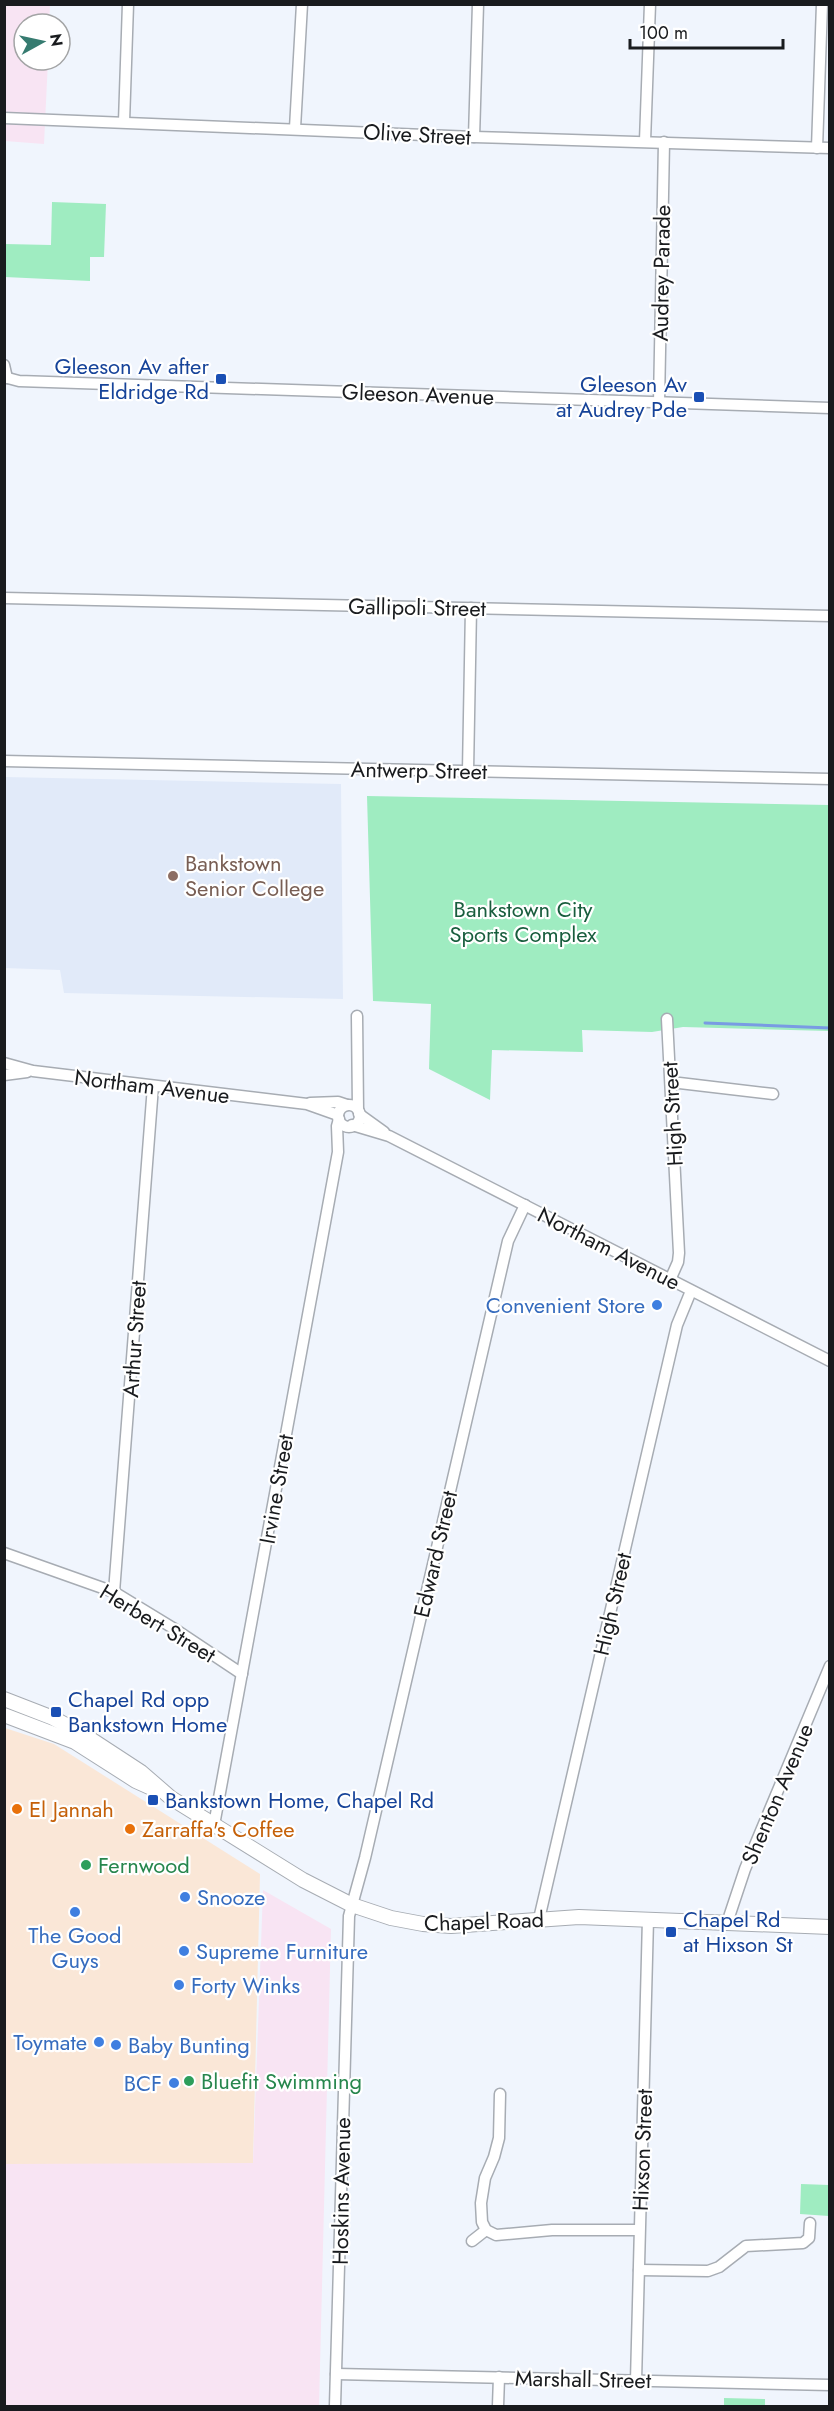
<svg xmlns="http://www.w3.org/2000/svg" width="834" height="2411" viewBox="0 0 834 2411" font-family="Jost,sans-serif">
<rect width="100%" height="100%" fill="#f0f5fd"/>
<!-- commercial -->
<path fill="#fae7d7" d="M5 1728 54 1744 260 1874 253 2164H5Z"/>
<!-- industrial -->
<g fill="#f8e4f3">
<path d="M4 5H50L49 24H24V60H48L44 144 5 141Z"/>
<path d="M263 1890 331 1929 319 2406H5V2164L253 2163Z"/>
</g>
<!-- built -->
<path fill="#e1eaf9" d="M5 777 341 784 343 999 64 993 60 970 5 968Z"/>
<!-- green -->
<g fill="#9fecc1">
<path d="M52 202 106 204 104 257H90V281L5 277V244L51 245Z"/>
<path d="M367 796 829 805V1031L683 1027 652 1032 582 1030 583 1052 492 1050 490 1100 429 1069 431 1004 373 1001Z"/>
<path d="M801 2184 829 2185V2216L800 2214Z"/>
<path d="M724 2398 765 2399V2406H724Z"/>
</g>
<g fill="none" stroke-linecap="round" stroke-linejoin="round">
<!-- stream -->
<path stroke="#799be3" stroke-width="3" d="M705 1023 830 1028"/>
<defs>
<g id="street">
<path d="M4 118 474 137 830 148"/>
<path d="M124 122 128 4"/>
<path d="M295 128 302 4"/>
<path d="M474 137 478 4"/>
<path d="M645 141 650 4"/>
<path d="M817 148 822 4"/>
<path d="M4 365 7 378"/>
<path d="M4 377 19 381 830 408"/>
<path d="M659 403 664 142"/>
<path d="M4 598 830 616"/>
<path d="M4 761 830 779"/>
<path d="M468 771 471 608"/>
<path d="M357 1016 358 1110"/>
<path d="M667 1019 679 1253 678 1262 670 1280"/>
<path d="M4 1063 33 1071 307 1104 338 1115"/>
<path d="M4 1075 27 1072"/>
<path d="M671 1082 773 1094"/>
<path d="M310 1103 338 1102 347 1105"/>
<circle cx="349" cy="1116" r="11"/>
<path d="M359 1114 384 1132"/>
<path d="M352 1125 389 1136 830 1361"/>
<path d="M4 1553 114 1592 173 1628 242 1674"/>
<path d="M114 1592 153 1086"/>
<path d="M214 1825 338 1152 337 1126 339 1119"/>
<path d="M539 1919 677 1325 691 1291"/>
<path d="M727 1923 745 1869 830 1666"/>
<path d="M500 2094 499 2138 494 2157 485 2178 481 2203 482 2222 486 2230 496 2235 552 2230H639"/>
<path d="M472 2241 486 2230"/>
<path d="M639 2270 708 2271 719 2267 746 2246 803 2243 809 2238 810 2223"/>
<path d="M336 2374 830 2385"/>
<path d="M636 2381 648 1919"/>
<path d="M335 2406 349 1916 365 1858 508 1241 525 1205"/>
<path d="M498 2406 499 2377"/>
</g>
<g id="secondary">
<path d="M4 1699 53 1718 86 1736 141 1772 171 1798 303 1880 352 1905 391 1918 423 1924 451 1926 579 1917 830 1927"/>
<path d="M4 1715 75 1742 136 1781 156 1790"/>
</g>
</defs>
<!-- street casing -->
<use href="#street" stroke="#a7acb3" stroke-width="13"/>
<!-- secondary casing -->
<use href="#secondary" stroke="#a7acb3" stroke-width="16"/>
<!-- street -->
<use href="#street" stroke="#fff" stroke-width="10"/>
<!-- secondary -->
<use href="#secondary" stroke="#fff" stroke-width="14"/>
</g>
<!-- markers -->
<g fill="#1a4fb4" stroke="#fff" stroke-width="2">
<rect x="215" y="373" width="12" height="12" rx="3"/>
<rect x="693" y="391" width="12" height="12" rx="3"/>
<rect x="50" y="1706" width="12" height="12" rx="3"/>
<rect x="147" y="1794" width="12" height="12" rx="3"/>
<rect x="665" y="1926" width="12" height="12" rx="3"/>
</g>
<circle fill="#8d6e63" stroke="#fff" stroke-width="2" cx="173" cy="876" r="6"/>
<g fill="#3f7fe0" stroke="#fff" stroke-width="2">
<circle cx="657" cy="1305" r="6"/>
<circle cx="185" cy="1897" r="6"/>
<circle cx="75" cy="1912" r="6"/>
<circle cx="184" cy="1951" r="6"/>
<circle cx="179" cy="1985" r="6"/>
<circle cx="99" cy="2042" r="6"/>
<circle cx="116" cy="2045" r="6"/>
<circle cx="174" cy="2083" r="6"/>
</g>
<g fill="#e8710a" stroke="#fff" stroke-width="2">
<circle cx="17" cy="1809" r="6"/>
<circle cx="130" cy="1829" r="6"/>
</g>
<g fill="#2e9e5b" stroke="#fff" stroke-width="2">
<circle cx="86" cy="1865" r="6"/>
<circle cx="189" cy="2081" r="6"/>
</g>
<g text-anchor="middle" stroke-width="4.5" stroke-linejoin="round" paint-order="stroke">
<!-- street labels -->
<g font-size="22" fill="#191b1e" stroke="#fff">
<text transform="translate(417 134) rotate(3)" y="8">Olive Street</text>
<text transform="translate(661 273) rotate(-89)" y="8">Audrey Parade</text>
<text transform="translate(418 394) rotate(2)" y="8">Gleeson Avenue</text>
<text transform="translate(417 607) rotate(1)" y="8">Gallipoli Street</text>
<text transform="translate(419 770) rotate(1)" y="8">Antwerp Street</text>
<text transform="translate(152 1086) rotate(7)" y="8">Northam Avenue</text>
<text transform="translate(672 1114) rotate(-93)" y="8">High Street</text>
<text transform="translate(609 1248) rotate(27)" y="8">Northam Avenue</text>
<text transform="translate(134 1339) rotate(-86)" y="8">Arthur Street</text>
<text transform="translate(276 1489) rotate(-80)" y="8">Irvine Street</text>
<text transform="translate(435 1554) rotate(-77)" y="8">Edward Street</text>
<text transform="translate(612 1604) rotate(-77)" y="8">High Street</text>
<text transform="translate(158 1623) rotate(31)" y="8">Herbert Street</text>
<text transform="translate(777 1794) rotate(-67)" y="8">Shenton Avenue</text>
<text transform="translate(484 1921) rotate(-2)" y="8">Chapel Road</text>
<text transform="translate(642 2150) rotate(-88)" y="8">Hixson Street</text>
<text transform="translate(341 2191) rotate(-89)" y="8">Hoskins Avenue</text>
<text transform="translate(583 2379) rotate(1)" y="8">Marshall Street</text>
</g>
<!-- transit labels -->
<g font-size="22" fill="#164399" stroke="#fff" text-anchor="start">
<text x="209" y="374" text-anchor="end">Gleeson Av after<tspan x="209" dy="25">Eldridge Rd</tspan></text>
<text x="687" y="392" text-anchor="end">Gleeson Av<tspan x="687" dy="25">at Audrey Pde</tspan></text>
<text x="68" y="1707">Chapel Rd opp<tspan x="68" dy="25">Bankstown Home</tspan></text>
<text x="165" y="1808">Bankstown Home, Chapel Rd</text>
<text x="683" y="1927">Chapel Rd<tspan x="683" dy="25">at Hixson St</tspan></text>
</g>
<!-- education labels -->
<g font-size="22" fill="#785e54" stroke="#fff" text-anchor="start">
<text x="185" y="871">Bankstown<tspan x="185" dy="25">Senior College</tspan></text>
</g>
<!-- park labels -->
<g font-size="22" fill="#185d3d" stroke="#fff">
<text x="523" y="917">Bankstown City<tspan x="523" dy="25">Sports Complex</tspan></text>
</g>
<!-- shop labels -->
<g font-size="22" fill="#366cbe" stroke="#fff" text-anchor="start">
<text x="645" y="1313" text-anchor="end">Convenient Store</text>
<text x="197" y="1905">Snooze</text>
<text x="75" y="1943" text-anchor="middle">The Good<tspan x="75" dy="25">Guys</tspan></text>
<text x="196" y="1959">Supreme Furniture</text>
<text x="191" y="1993">Forty Winks</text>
<text x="87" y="2050" text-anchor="end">Toymate</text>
<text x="128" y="2053">Baby Bunting</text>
<text x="162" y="2091" text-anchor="end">BCF</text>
</g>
<!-- food labels -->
<g font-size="22" fill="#c56008" stroke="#fff" text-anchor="start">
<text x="29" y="1817">El Jannah</text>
<text x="142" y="1837">Zarraffa's Coffee</text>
</g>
<!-- leisure labels -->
<g font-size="22" fill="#27864d" stroke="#fff" text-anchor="start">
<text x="98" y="1873">Fernwood</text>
<text x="201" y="2089">Bluefit Swimming</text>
</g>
</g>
<!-- border -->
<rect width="834" height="2411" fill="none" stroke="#191b1e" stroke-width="12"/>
<!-- north arrow -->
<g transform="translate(42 42) rotate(82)"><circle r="28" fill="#ffffff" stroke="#a3a4a5" stroke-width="1.5"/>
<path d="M0-4.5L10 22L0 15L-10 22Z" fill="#367b70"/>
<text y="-9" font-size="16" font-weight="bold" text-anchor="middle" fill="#191b1e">N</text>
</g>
<!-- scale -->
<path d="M630 39v9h153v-9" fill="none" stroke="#191b1e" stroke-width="3"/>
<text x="639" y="39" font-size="18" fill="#191b1e" stroke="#ffffff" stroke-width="4.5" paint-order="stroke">100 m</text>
</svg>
